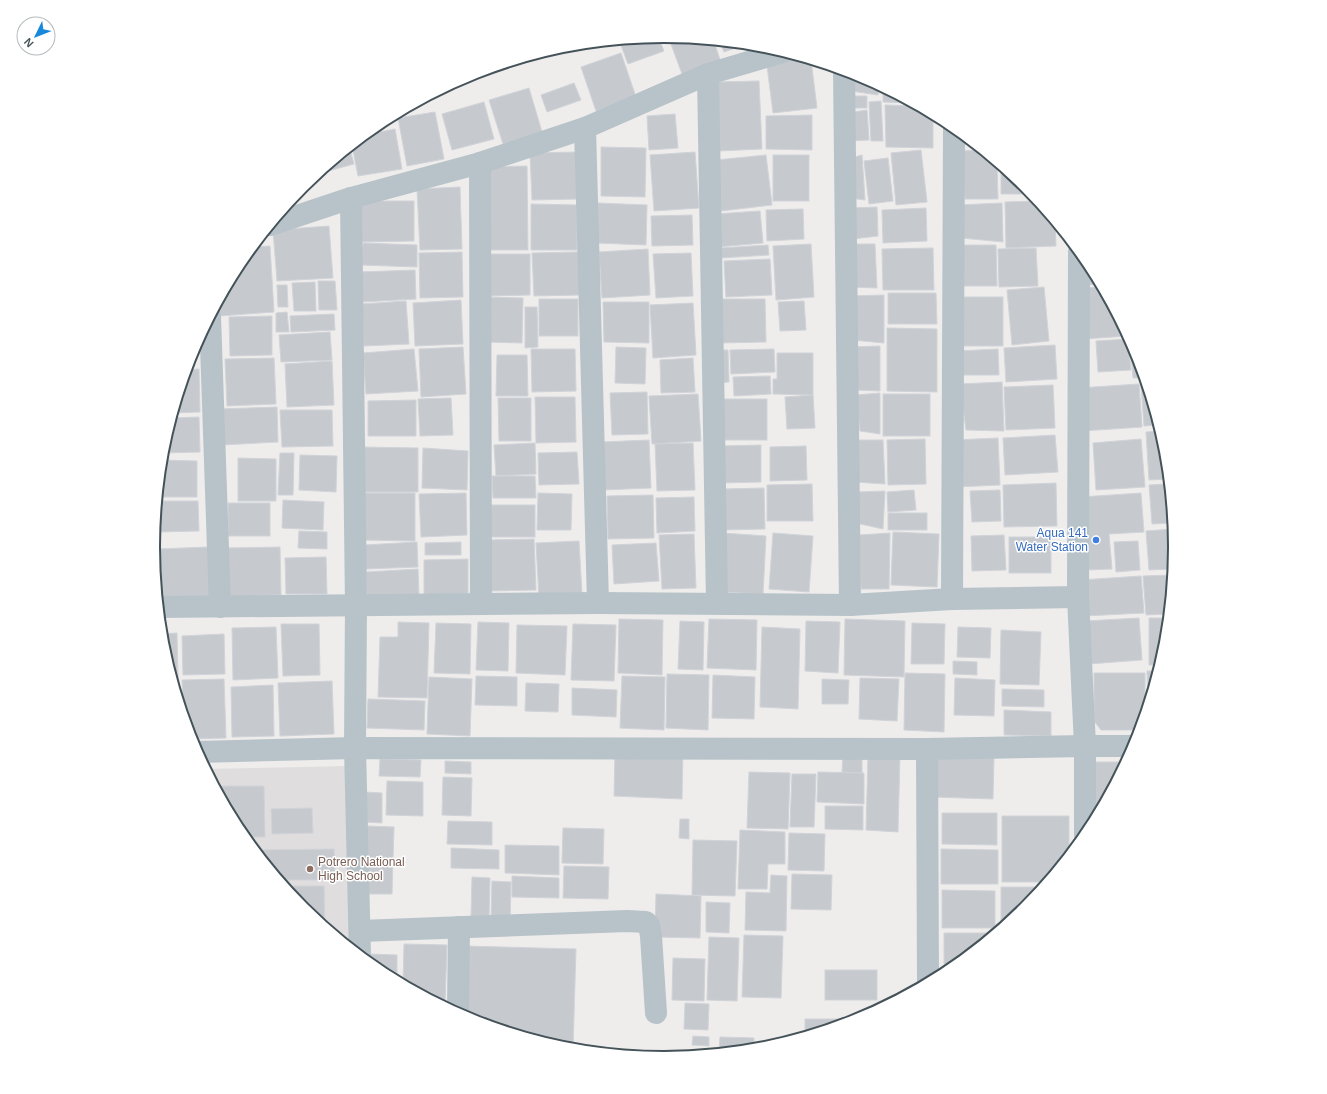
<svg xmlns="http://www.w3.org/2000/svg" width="1327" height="1094" viewBox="0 0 1327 1094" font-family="Helvetica,sans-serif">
<rect width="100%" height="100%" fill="#efecec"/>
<!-- education -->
<path fill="#e0ddde" d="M347 766 350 947 302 908 238 831 206 769Z"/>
<!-- building -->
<g fill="#c6cacf" stroke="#d0d3d8">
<path d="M668 36 714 41 720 60 682 74Z"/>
<path d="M658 37 664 51 628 64 619 40Z"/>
<path d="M720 42 746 44 724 52Z"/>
<path d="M621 53 636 97 596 111 581 67Z"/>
<path d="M793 55 811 60 817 108 773 113 766 58Z"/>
<path d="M850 72 859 75 879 85 878 95 851 91Z"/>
<path d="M759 81 762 149 719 151 715 82Z"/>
<path d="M574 83 581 100 547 112 541 95Z"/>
<path d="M529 88 542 132 503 144 489 100Z"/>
<path d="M883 88 912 103 883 102Z"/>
<path d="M847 96H867V108H848Z"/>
<path d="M881 101 883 141H871L869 102Z"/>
<path d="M484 102 494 139 452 150 442 114Z"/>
<path d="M885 105 916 106 933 114V148L886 147Z"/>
<path d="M867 110 869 140 850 141 847 113Z"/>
<path d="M435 112 444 159 407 166 398 118Z"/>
<path d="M675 114 678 148 649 150 647 116Z"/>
<path d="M812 115V150L766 149V116Z"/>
<path d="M395 129 402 169 358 176 352 145 364 135Z"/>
<path d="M961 134 975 145 961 144Z"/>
<path d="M349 147 354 164 321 173 320 171Z"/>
<path d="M601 147 646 148 645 197 601 196Z"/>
<path d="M921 150 927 202 896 205 891 153Z"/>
<path d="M981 150 997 163 998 199H965L961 151Z"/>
<path d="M577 152 578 199 532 200 530 153Z"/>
<path d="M695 152 699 208 654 211 650 155Z"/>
<path d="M766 155 772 205 721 211 716 160Z"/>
<rect x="773" y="155" width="36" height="46"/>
<path d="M862 155 865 200 850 198 847 159Z"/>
<path d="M888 158 893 201 869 204 864 161Z"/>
<path d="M527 166 528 250H484L483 167Z"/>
<path d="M1001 166 1025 186 1032 194H1001Z"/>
<path d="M460 187 462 249 420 250 417 189Z"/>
<path d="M359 201H414V241L358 242Z"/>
<path d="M1037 201 1055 222 1056 246 1006 248 1005 202Z"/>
<path d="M598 203 647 205 646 245 597 243Z"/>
<path d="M1002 203 1003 242 962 238 958 205Z"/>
<path d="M531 204 577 205V250H531Z"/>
<path d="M877 207 878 236 853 239 850 208Z"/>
<path d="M926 208 927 241 883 243 882 210Z"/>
<path d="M803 209 804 239 767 241 766 210Z"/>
<path d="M760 211 763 243 717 247 715 214Z"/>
<path d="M692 215 693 245 652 246 651 216Z"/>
<path d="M329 226 333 278 277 281 273 230Z"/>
<path d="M363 243 417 245V267L361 265Z"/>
<path d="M811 244 814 297 776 300 773 246Z"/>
<path d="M850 244H875L877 288 851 287Z"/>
<path d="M768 245 769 255 721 258 720 248Z"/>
<path d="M954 245H996L997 286H955Z"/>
<path d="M270 246 274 312 220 316 219 300 239 263 251 247Z"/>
<path d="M933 248 934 290H883L882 249Z"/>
<path d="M1036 248 1038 286 999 287 998 249Z"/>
<path d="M648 249 650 295 602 298 599 252Z"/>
<path d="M462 252 463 297 420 298 419 253Z"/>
<path d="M578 252 580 295 534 296 532 253Z"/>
<path d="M691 253 693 296 656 298 653 254Z"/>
<path d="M487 254H530V295L488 296Z"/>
<path d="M770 259 772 295 726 297 724 261Z"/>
<path d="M1089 263 1099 284 1085 285Z"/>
<path d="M415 270 416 299 361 302 359 272Z"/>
<path d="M318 281H335L337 310H319Z"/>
<path d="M315 282 316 311H294L292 283Z"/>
<path d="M277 285H287L288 307H278Z"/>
<path d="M1044 287 1049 341 1012 345 1007 290Z"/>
<path d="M1101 287 1128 336 1083 339 1080 288Z"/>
<path d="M888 293H936L937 324H888Z"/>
<path d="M884 295V343L852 340 851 296Z"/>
<path d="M485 297 523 298 522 343 485 342Z"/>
<rect x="961" y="297" width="42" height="49"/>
<rect x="539" y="299" width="39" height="37"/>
<path d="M719 299H765L766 342 719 343Z"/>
<path d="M461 300 463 344 415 346 413 303Z"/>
<path d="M406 301 409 344 364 346 362 304Z"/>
<path d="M804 301 806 330 780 331 778 302Z"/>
<path d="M603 302H649V343L604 342Z"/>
<path d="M693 303 696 355 653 358 650 305Z"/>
<path d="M525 307H537L538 347 525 348Z"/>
<path d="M287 312 289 332H276V313Z"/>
<path d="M334 314 335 330 291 332 290 316Z"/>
<path d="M272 316V355L230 356 229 317Z"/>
<path d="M887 328 937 329V392L887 391Z"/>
<path d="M330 332 332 360 281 362 279 335Z"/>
<path d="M1128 339 1131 370 1098 372 1096 341Z"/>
<path d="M1130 342 1136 352 1144 378H1133Z"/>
<path d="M1055 345 1057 379 1006 382 1004 348Z"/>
<path d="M880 346V391L856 390 851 347Z"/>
<path d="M463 347 466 394 421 397 419 349Z"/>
<path d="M616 347 646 348 645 384 615 383Z"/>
<path d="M414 349 418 391 366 394 363 353Z"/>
<path d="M531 349H575L576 391 532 392Z"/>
<path d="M774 349 775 372 731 374 730 350Z"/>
<path d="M998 349 999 375H957L958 351Z"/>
<path d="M716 350H728L729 382 717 383Z"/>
<path d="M191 353V366H187Z"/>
<path d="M777 353H813V395L773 394V379H777Z"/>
<path d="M497 355H527L528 396H496Z"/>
<path d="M274 358 276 404 227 406 225 359Z"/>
<path d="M693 358 695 392 661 393 660 360Z"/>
<path d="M332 361 334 405 287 407 285 364Z"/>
<path d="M199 369 200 412 173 413 186 370Z"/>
<path d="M770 376 771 394 734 396 733 377Z"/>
<path d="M1002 382 1004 431 966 430 960 384Z"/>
<path d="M1139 384 1142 427 1082 431 1079 388Z"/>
<path d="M1053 385 1055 428 1006 430 1004 387Z"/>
<path d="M1141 385H1146L1158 425 1144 426Z"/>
<path d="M647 392 648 434 612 435 610 393Z"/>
<path d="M880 393V434L860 431 856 395Z"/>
<path d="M698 394 701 441 652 444 649 396Z"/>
<rect x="883" y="394" width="47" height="42"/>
<path d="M813 395 815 428 787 429 785 397Z"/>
<path d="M535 397H575L576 442 536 443Z"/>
<path d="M451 398 453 435 420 436 418 399Z"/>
<path d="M498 398H531V441H499Z"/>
<rect x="719" y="399" width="48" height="41"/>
<path d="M416 400V436H368V401Z"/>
<path d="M277 407 278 442 222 445 220 409Z"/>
<path d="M280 410H332L333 446 282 447Z"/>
<path d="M199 417 200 452 162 453V447L171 418Z"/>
<path d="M1160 431 1165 448 1168 479 1149 480 1146 432Z"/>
<path d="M1055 435 1058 472 1005 475 1003 438Z"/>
<path d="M998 438 1000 485 955 487 954 440Z"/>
<path d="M925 439 926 484 888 485 887 440Z"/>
<path d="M1141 439 1145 487 1096 490 1093 443Z"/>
<path d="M649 440 651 488 603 490 602 442Z"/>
<path d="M855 440H883L885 484 855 482Z"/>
<path d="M535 443 536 474 496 476 494 445Z"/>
<path d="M693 443 695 490 657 491 655 444Z"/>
<path d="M761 445V482L721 483 720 446Z"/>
<path d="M806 446 807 480 770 481V447Z"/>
<path d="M361 447 418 448V492H361Z"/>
<path d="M423 448 468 451 467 490 422 488Z"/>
<path d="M577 452 579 484 539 485 538 453Z"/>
<path d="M280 453H294L293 495H278Z"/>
<path d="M300 455 337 456 336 492 299 490Z"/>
<path d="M238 458 276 459V501H238Z"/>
<path d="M161 460 197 461V497H158Z"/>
<path d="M492 476H535L536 498H493Z"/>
<path d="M1056 483 1057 526 1004 527 1003 485Z"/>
<path d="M812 484 813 521H767V485Z"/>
<path d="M1168 484 1172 523 1152 524 1149 485Z"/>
<path d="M764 488 765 529 723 530 722 489Z"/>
<path d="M914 490 916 510 888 512 887 492Z"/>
<path d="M1000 490 1001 521 972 522 970 491Z"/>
<path d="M885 491 883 529 856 523 857 492Z"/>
<path d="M362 493H415V541L362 540Z"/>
<path d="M466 493 467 535 421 537 419 494Z"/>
<path d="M538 493 572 494 571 530H537Z"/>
<path d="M1141 493 1144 532 1109 534 1112 569 1086 570 1081 497Z"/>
<path d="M653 495 654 538 608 539 607 496Z"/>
<path d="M694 497 695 531 657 533 656 498Z"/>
<path d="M283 500 324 502 323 530 282 528Z"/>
<path d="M158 501H198L199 531 159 532Z"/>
<rect x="228" y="503" width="42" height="33"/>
<rect x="491" y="505" width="44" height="32"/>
<rect x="888" y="513" width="39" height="17"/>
<path d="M1173 529 1174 547 1172 569 1149 570 1146 531Z"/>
<path d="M299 531 327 532V549L298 548Z"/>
<path d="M893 532 939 534 937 587 891 585Z"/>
<path d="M723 533 766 536 763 594 720 592Z"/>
<path d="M773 533 813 536 809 592 769 589Z"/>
<path d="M890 533 889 589H861L859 535Z"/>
<path d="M694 534 696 588 662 589 659 535Z"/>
<path d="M1004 535 1006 570 972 571 971 536Z"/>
<rect x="1009" y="537" width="42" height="36"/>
<path d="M534 539 536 590 489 591 487 540Z"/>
<path d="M579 541 582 594 539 597 536 543Z"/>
<path d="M1138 541 1140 570 1116 572 1114 542Z"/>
<path d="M417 542 418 567 366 569 365 545Z"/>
<path d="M461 542V555H425V543Z"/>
<path d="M656 543 659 581 614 584 612 545Z"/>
<path d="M208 547 210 601 160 602 158 549Z"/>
<path d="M280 547 281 595 227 596 226 548Z"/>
<path d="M326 557 327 594H286L285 558Z"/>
<path d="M468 559V594L424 595V560Z"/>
<path d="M418 569 419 595 367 597 366 572Z"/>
<path d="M1172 575 1168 614 1146 615 1143 576Z"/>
<path d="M1141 576 1144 613 1084 616 1081 580Z"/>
<path d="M1139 618 1142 660 1088 664 1085 621Z"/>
<path d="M1149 618H1168L1165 647 1159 665H1149Z"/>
<path d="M619 619 663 620 662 675 618 673Z"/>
<path d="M709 619 757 620 756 670 707 668Z"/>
<path d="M845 619 905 621 904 677 844 675Z"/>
<path d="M680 621 704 622 703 670 678 669Z"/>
<path d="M806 621 840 622 838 673 805 671Z"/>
<path d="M398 622 429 623 427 698 378 697 380 637H398Z"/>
<path d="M478 622 509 623 508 671 476 670Z"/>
<path d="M436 623 471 624 470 674 434 673Z"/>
<path d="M912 623 945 624 944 664H911Z"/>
<path d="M281 624H319L320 675 283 676Z"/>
<path d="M573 624 616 625 614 681 571 680Z"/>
<path d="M517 625 567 626 565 675 516 673Z"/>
<path d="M276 627 278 678 233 680 232 628Z"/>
<path d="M762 627 800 629 798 709 760 707Z"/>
<path d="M958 627 991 628 990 658 957 657Z"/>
<path d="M1001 630 1041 632 1039 685 1000 684Z"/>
<path d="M177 633 178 678H172L162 646 161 634Z"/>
<path d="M224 634 225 674 183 675 182 636Z"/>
<path d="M953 661 977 662V675L953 674Z"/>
<path d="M1147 671H1157L1149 697H1148Z"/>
<path d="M905 673 945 674 944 732 904 730Z"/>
<path d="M1094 673H1145V700H1147V704L1139 730H1101L1094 721Z"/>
<path d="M667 674 709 675 708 730 666 728Z"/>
<path d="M713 675 755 677 754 719 712 718Z"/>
<path d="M476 676 517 677V706L475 705Z"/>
<path d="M622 676 665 677 664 730 620 728Z"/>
<path d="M429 677 472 679 470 736 427 734Z"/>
<path d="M860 678 899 679 897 721 859 719Z"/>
<path d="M955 678 995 680 994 716 954 715Z"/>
<path d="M224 679 226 738 190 739 184 717 182 680Z"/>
<path d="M822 679 849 680 848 704H822Z"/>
<path d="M332 681 334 734 280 736 278 683Z"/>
<path d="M173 683H178V699Z"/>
<path d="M526 683 559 684 558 712 525 711Z"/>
<path d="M273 685 274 736 232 737 231 687Z"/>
<path d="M572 688 617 690 616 717 572 715Z"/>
<path d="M1002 689 1044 690V707L1002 706Z"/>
<path d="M368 699 425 701 424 730 367 728Z"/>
<path d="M1004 710 1051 712V736L1004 735Z"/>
<path d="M615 750 683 752 682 799 614 796Z"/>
<path d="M843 753H862V773L842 772Z"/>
<path d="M868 755 900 756 898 832 866 830Z"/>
<path d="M934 756 994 758 993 799 933 797Z"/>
<path d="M380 759 421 760 420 777 379 776Z"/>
<path d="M445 761 471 762V774L445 773Z"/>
<path d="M1088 762H1125L1096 816H1089Z"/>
<path d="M749 772 790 773 788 829 747 828Z"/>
<path d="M818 772 864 773V804L817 802Z"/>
<path d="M792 774H816L814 827H790Z"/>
<path d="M443 777 472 778 471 816 442 815Z"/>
<path d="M387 781 423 782V816L386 815Z"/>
<path d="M215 786H264L265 837H243L238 831Z"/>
<path d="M365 792 382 793V823L365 822Z"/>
<path d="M825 806H863V830L825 829Z"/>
<path d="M312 808 313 833 272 834 271 809Z"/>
<path d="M942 813H997V845L942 844Z"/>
<path d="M1002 816H1069V855L1047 882H1002Z"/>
<path d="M680 819H689V839L679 838Z"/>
<path d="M448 821 492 822V845L447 844Z"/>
<path d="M367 826 394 827 392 894H366Z"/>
<path d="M563 828 604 829 603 864 562 863Z"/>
<path d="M740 830 785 832V864H768L767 889H738Z"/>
<path d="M789 833 825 834 824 871 788 870Z"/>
<path d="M693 840 737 841 735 896 692 895Z"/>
<path d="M505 845 559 846V875L505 873Z"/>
<path d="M451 848 499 850V869L451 868Z"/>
<path d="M334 849 335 880H279L255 851V850Z"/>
<path d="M941 849 998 850V884H941Z"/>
<path d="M564 866 609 867 608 899 563 898Z"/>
<path d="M792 874 832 875 831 910 791 909Z"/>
<path d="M771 875 787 876 786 931 745 930 746 892 770 893Z"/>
<path d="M512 876 559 878V898L512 897Z"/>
<path d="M472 877 490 878 489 918 471 917Z"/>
<path d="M492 881 511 882 510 924 491 923Z"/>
<path d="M284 886H324L325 927 302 908Z"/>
<path d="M1001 887H1043L1025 908 1007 923H1001Z"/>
<path d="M942 890 995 891V928H942Z"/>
<path d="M656 894 701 896 700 938 655 937Z"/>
<path d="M706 902 730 903 729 933 706 932Z"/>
<path d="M944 933H995L957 964H944Z"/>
<path d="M744 935 783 936 781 998 742 997Z"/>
<path d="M709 937 739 938 737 1001 707 1000Z"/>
<path d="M404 944 447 945 445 1002 434 1001 403 985Z"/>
<path d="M465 946 576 949 573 1049 564 1048 463 1017Z"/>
<path d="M369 954 397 955V981L379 972 368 963Z"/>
<path d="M673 958 705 959 704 1001 672 1000Z"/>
<path d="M941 968H952L941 975Z"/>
<rect x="825" y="970" width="52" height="30"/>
<path d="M685 1003 709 1004 708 1030 684 1029Z"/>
<path d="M805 1019H853V1021L805 1035Z"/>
<path d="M693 1036 709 1037V1046L692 1045Z"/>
<path d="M720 1037 754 1038V1049L719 1052Z"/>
</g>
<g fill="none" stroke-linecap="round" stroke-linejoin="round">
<!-- minor -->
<g stroke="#b7c3c9" stroke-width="22">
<path d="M844 70 850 605"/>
<path d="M708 74 717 603"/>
<path d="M585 128 598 603"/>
<path d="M480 163 481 604"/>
<path d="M351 198 356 605 355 748 360 956"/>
<path d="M270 225 351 198 480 163 585 128 708 74 783 52"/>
<path d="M1079 252 1078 597 1085 746V835"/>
<path d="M210 316 220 607"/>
<path d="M952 599 954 127"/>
<path d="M158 607 598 603 850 605 952 599 1078 597"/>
<path d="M927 749 928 982"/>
<path d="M197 752 355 748 927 749 1085 746H1134"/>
<path d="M360 931 627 921 646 922 649 925 651 936 656 1013"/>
<path d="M458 1014 459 927"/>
</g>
</g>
<!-- markers -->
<circle fill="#3f7fe0" stroke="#fff" stroke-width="1.5" cx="1096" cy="540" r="4"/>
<circle fill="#8d6e63" stroke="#fff" stroke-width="1.5" cx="310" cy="869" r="4"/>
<g text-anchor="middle" stroke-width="3" stroke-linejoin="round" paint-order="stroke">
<!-- shop labels -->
<g font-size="12" fill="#366cbe" stroke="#fff" text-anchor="end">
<text x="1088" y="537">Aqua 141<tspan x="1088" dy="14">Water Station</tspan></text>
</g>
<!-- education labels -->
<g font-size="12" fill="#785e54" stroke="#fff" text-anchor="start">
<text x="318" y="866">Potrero National<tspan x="318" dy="14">High School</tspan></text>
</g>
</g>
<!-- crop -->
<path d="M0 0H1327V1094H0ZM160 547a504 504 0 1 1 1008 0a504 504 0 1 1-1008 0Z" fill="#fff" fill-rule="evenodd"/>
<path fill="none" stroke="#445259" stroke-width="2" d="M160 547a504 504 0 1 1 1008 0a504 504 0 1 1-1008 0Z"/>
<!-- north arrow -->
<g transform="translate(36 36) rotate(227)"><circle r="19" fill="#ffffff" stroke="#b4babd"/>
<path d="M0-3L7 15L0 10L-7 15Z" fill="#1888dd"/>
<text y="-6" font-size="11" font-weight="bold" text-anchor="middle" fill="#445259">N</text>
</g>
</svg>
